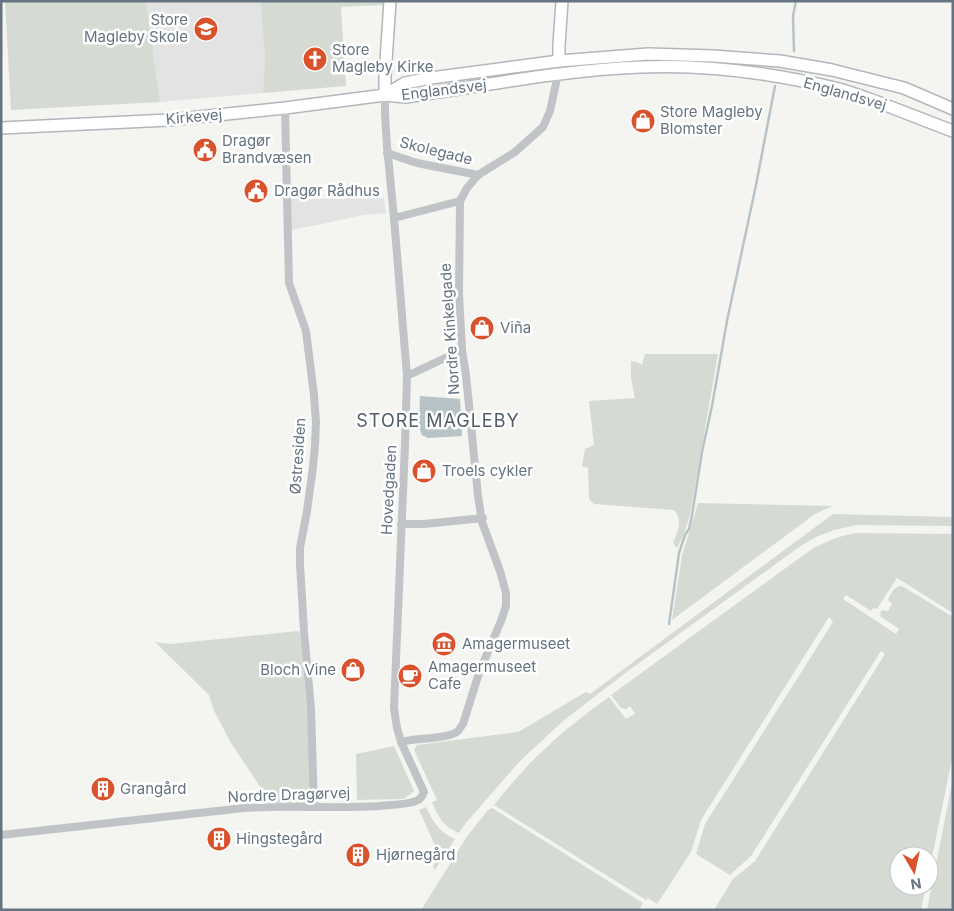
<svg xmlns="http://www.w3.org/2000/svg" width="954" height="911" viewBox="0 0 954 911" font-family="Inter,sans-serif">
<rect width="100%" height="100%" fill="#f4f4f1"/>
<!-- built -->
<g fill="#e2e3e2">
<path d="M146 1H260L265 56 263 93 160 102Z"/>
<path d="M384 198 386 213 363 215 322 224 291 230V199Z"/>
</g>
<!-- green -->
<g fill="#d5dbd2">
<path d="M5 1H146L160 102 11 110Z"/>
<path d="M260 1H383V5L341 7 346 86 263 93 265 56Z"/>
<path d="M645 354H718L690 515 684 534 677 548 673 543C677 532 684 521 674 510L594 504 589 499 588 468 582 466 585 449 594 445 589 401 635 398 631 379V361L637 362 642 365Z"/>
<path d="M698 503 833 506 815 514 672 620 682 556Z"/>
<path d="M833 514 953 517V526L857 525 834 530 816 537 802 545 628 671 564 720 519 762 465 824 459 833C443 826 439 818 432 802L437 800 414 750 417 745 518 732 586 692 590 694Z"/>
<path d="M858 533 953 534V613L897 578 877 609 873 608 871 611 846 595 843 599 896 634 899 629 880 616 881 614 880 612 883 610 888 611 892 604 888 600C890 594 895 585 902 586L953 617V754L929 872V856H899V886H926L921 910H714L733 879 755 861 885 654 881 651 751 856 730 875 696 854 705 824 833 622 829 617 701 820 691 852 657 904 648 898 646 900 494 805C510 785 527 765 546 748 565 729 587 713 609 697L626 719 635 714 630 706 626 709 621 708 611 695 812 549C827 541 841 535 858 533Z"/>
<path d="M298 631 300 634 308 722 312 803H271L231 743 214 711 209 695 155 642 170 644Z"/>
<path d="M394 746 414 791 405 798 402 799 357 800 356 754Z"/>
<path d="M953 778V910H927Z"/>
<path d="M426 807C434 823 438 831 455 839L435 870 433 867 438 852 419 810Z"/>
<path d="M492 808 643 903 639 910H421L468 835 488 810Z"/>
</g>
<!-- water -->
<path fill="#b7c3c7" d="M420 396 460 399 462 436 428 438 422 435 419 427Z"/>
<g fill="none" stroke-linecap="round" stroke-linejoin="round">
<!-- stream -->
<g stroke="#b7c3c7" stroke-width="2.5">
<path d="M794 51 793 16 796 1"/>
<path d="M669 624 679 553 685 535 689 529 692 515 702 452 712 406 727 321 756 185 775 86"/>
</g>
<defs>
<g id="secondary">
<path d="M559 61V45L562 1"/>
<path d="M385 95 405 83 431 78 559 61 648 54 713 56 780 61 832 70 904 88 953 109"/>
<path d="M385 95V76L390 1"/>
<path d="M1 128 169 120 285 108 385 95 405 97C483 86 561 70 641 67 705 64 777 74 839 89 850 92 861 96 872 100 899 110 926 121 953 131"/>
</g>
</defs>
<!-- secondary casing -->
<use href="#secondary" stroke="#b3b7bb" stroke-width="14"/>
<!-- street -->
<g stroke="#c0c4c7" stroke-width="8">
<path d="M285 108 289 283 306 331 314 395 316 422 315 445 313 467 307 511 300 548V564L304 632 311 709 314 807"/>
<path d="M387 153 417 163 478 175"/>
<path d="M394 218 460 201"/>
<path d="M407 376 462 350"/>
<path d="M401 524H424L483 518"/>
<path d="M401 742C414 738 450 739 458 731 459 730 462 725 463 724L479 673 501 621 506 606V593L500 571 482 522 478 496 466 375 462 350 459 294 460 201 467 188 478 175 515 152 543 127 550 111 558 74"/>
<path d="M1 835 244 808C289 805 334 809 379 806 390 805 402 805 413 802 418 801 422 798 424 792L401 742 397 728 394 708 405 445 407 376 394 218 387 146 385 113V95"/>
</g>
<!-- secondary -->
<use href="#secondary" stroke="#fff" stroke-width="11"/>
</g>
<!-- icons -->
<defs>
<symbol id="school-disc" viewBox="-11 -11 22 22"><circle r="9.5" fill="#d9522c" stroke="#fff"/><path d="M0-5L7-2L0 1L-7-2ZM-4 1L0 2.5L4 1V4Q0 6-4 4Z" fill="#fff"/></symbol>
<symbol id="church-disc" viewBox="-11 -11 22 22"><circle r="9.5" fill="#d9522c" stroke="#fff"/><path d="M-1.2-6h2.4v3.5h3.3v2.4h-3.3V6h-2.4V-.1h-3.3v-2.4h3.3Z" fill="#fff"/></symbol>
<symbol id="shop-disc" viewBox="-11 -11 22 22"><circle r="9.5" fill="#d9522c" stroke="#fff"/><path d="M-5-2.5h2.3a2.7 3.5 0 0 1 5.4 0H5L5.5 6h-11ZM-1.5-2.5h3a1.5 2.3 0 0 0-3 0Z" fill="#fff"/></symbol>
<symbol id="civic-disc" viewBox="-11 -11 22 22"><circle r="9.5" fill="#d9522c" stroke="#fff"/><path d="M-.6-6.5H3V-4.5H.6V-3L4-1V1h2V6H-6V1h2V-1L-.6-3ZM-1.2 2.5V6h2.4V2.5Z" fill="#fff"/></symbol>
<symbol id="museum-disc" viewBox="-11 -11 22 22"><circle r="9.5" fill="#d9522c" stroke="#fff"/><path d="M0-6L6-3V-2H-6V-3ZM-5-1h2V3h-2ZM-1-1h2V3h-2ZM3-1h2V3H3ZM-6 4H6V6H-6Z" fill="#fff"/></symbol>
<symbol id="cafe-disc" viewBox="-11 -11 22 22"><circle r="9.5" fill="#d9522c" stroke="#fff"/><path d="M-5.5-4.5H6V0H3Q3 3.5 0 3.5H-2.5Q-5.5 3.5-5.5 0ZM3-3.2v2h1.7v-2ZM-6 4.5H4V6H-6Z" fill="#fff"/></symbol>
<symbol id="building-disc" viewBox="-11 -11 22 22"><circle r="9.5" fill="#d9522c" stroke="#fff"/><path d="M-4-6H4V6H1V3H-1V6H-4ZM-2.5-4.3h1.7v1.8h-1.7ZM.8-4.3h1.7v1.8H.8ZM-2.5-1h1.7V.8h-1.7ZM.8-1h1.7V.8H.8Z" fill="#fff"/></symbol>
</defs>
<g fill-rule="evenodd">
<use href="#school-disc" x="192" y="15" width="28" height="28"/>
<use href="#church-disc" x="301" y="45" width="28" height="28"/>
<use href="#shop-disc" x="629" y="107" width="28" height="28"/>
<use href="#civic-disc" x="191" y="136" width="28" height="28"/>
<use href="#civic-disc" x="242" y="177" width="28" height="28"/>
<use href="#shop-disc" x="468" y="314" width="28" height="28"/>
<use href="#shop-disc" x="410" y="457" width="28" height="28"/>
<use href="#museum-disc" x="430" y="630" width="28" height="28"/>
<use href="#shop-disc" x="339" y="656" width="28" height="28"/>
<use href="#cafe-disc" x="396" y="662" width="28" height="28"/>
<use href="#building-disc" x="89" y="775" width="28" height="28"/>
<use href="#building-disc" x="205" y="825" width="28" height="28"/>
<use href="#building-disc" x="344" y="841" width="28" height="28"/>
</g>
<g text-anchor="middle" stroke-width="5" stroke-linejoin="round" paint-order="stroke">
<!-- poi labels -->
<g font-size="15" fill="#657480" stroke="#fff" text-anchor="start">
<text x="188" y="25" text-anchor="end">Store<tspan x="188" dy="17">Magleby Skole</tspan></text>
<text x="332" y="55">Store<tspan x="332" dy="17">Magleby Kirke</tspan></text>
<text x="660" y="117">Store Magleby<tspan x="660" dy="17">Blomster</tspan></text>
<text x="222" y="146">Dragør<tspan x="222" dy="17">Brandvæsen</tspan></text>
<text x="274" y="196">Dragør Rådhus</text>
<text x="500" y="333">Viña</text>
<text x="442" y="476">Troels cykler</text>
<text x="462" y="649">Amagermuseet</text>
<text x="428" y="672">Amagermuseet<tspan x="428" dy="17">Cafe</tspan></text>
<text x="336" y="675" text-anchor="end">Bloch Vine</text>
<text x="120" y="794">Grangård</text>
<text x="236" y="844">Hingstegård</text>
<text x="376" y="860">Hjørnegård</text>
</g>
<!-- street labels -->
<g font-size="15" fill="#657480" stroke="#fff">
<text transform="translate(444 90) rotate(-7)" y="5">Englandsvej</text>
<text transform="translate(845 94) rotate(16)" y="5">Englandsvej</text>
<text transform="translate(194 117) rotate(-5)" y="5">Kirkevej</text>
<text transform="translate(436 151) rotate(14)" y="5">Skolegade</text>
<text transform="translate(450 329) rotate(-94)" y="5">Nordre Kinkelgade</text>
<text transform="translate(298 456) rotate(-86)" y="5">Østresiden</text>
<text transform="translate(389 490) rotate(-87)" y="5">Hovedgaden</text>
<text transform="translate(289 795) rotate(-2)" y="5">Nordre Dragørvej</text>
</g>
<!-- quarter labels -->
<g font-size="18" letter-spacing="1" fill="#525d66" stroke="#fff">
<text x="438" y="427">STORE MAGLEBY</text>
</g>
</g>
<!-- border -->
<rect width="954" height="911" fill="none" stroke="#657480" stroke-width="5"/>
<!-- north arrow -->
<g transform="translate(914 871) rotate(171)"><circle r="24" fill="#ffffff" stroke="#c1c7cc"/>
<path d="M0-4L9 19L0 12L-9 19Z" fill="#d9522c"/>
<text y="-8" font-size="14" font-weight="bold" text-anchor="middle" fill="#657480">N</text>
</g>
</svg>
